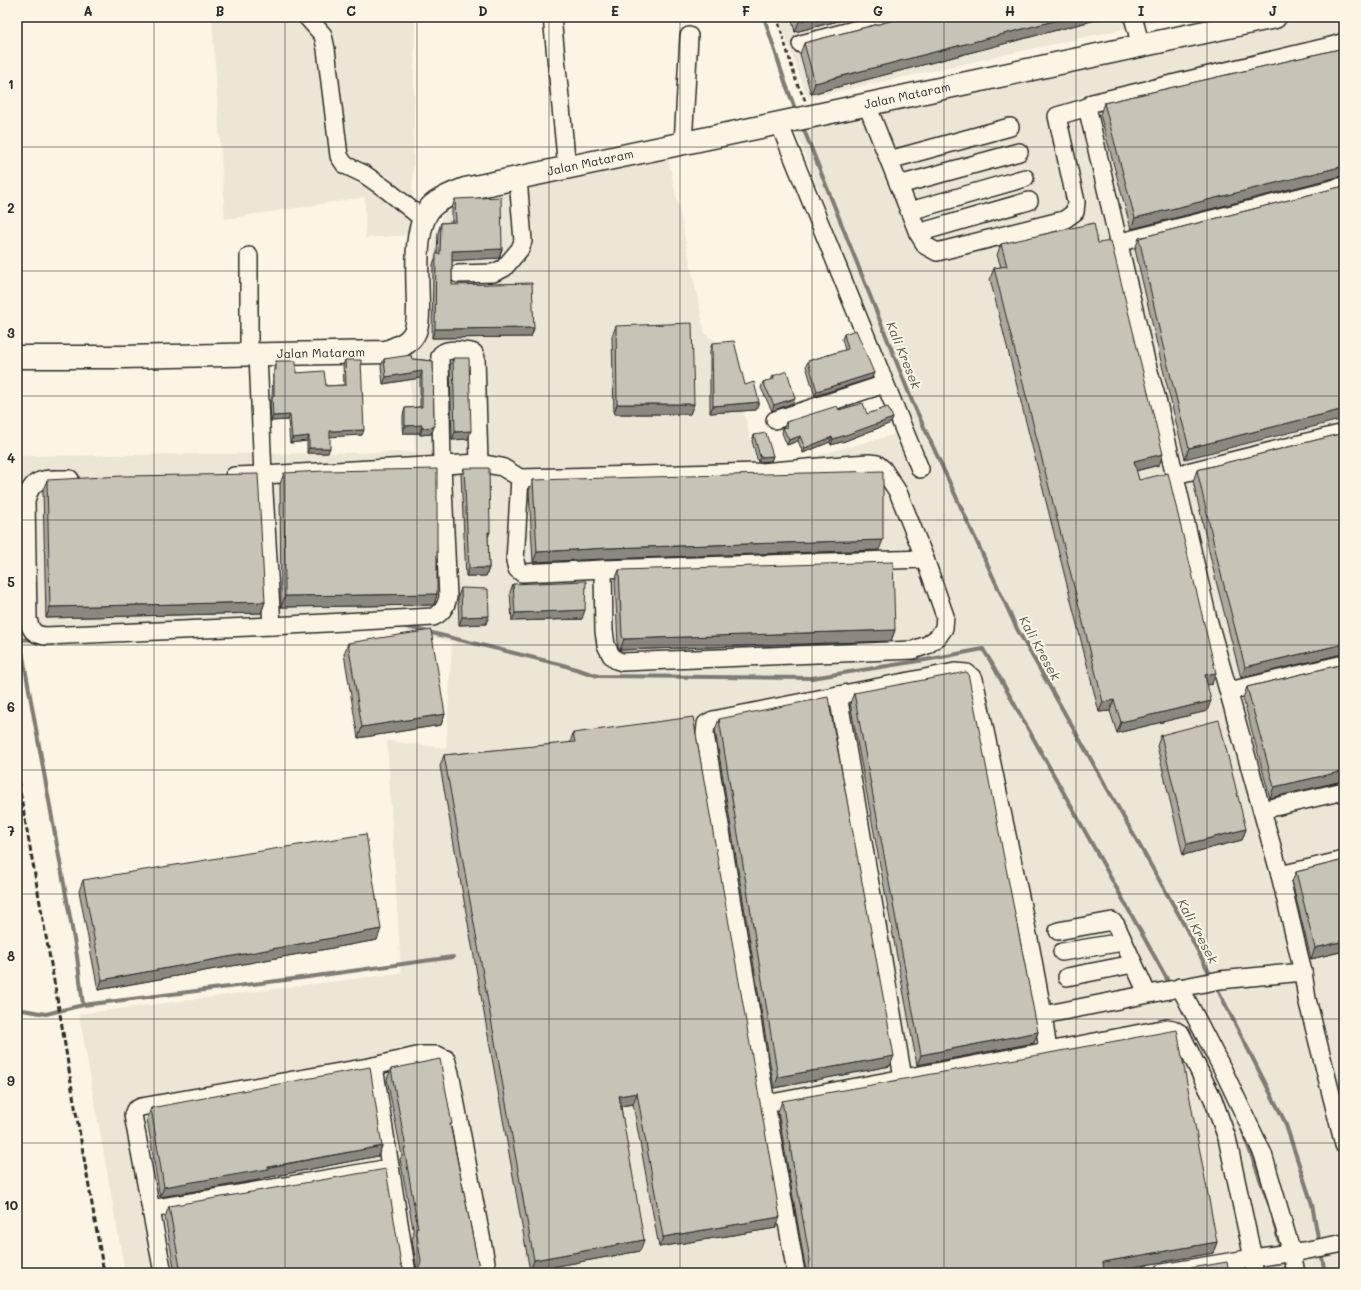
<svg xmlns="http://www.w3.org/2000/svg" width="1361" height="1290" viewBox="0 0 1361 1290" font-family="Mali,sans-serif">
<rect width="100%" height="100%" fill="#fcf5e5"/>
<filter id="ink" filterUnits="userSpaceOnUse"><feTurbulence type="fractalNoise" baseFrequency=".025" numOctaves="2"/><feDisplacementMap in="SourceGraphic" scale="8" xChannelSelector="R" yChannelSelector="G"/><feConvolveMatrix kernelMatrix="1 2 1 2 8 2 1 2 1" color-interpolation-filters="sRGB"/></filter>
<g filter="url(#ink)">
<!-- built -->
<g fill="#ece6d7">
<path d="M212 17H415L412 235 365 238V197L225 219Z"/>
<path d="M778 17H1177L808 98Z"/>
<path d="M1315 17H1344V1273H125L79 1014 401 973 387 741 446 748 452 642 395 629 17 644V456L415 452 408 358 427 339 433 238 443 215 462 201 668 157 705 334 727 348 759 471 910 430 794 126Z"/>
</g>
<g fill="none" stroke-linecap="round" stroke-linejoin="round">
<!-- stream -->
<g stroke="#7d7b74" stroke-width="4">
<path d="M764 17 785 82 797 114"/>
<path d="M802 125 912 401 1017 629 1179 915 1212 978"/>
<path d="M403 626 563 665 598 676 812 678 931 659 983 649 991 662 1167 979"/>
<path d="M17 640 35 639"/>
<path d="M1216 986 1285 1122 1312 1204 1319 1243"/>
<path d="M83 1005 301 978 453 957"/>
<path d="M17 1009 46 1014 83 1005 77 956 20 640"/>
<path d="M1242 1129 1269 1204"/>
<path d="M1274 1222 1281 1250"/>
<path d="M1321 1252 1325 1273"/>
<path d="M1283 1259 1287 1273"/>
</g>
<defs>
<g id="minor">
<path d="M307 17 323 35 326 49 339 156 345 165 364 174 387 190 423 219"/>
<path d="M552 17 567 168"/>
<path d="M1133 17 1141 46"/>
<path d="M1344 42 1331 46 1092 103 1088 107V111L1146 361 1157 399 1208 619 1280 875 1303 972 1307 999 1344 1145"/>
<path d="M801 44 903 17"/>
<path d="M867 105 918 233 926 246 937 252 1064 220 1075 212 1076 202 1057 116 1088 107"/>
<path d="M779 123 920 469"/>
<path d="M683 144 689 36"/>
<path d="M889 160 1010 127"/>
<path d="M899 185 1019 152"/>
<path d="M910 211 1025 178"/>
<path d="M918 233 1029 201"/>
<path d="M1117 243 1344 186"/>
<path d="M458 274 493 273 500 270 504 268 520 249 523 241 518 178"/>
<path d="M249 354V256"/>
<path d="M258 354 263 475 272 626"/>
<path d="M775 420 885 384"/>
<path d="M1175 475 1344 433"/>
<path d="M234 476 263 475 479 463 502 467 520 478 761 472 854 464 869 463 877 464 883 469 898 492 925 559 945 616 944 628 938 637 927 645 913 650 622 662 616 660 611 655 606 645 604 631 603 569"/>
<path d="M520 478 515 561 517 569 522 573 603 569 925 559"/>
<path d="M70 479C48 480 32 474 26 501L28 619C31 631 33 634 45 636L272 626 433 617C442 613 446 607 448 597L442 465 440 356C445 347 462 351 471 352L474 353 476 358 479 463"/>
<path d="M1229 691 1344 664"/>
<path d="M838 695 903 1078"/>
<path d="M1262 810 1344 791"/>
<path d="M1280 875 1344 860"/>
<path d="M1058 931 1112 921 1116 925 1147 993"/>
<path d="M1062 952 1123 942"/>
<path d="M1067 977 1133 964"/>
<path d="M1180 987 1222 1068 1263 1154 1292 1253 1296 1273"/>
<path d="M1043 1015 1220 980 1303 972"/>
<path d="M374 1066 407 1273"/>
<path d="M766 1104 1048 1051"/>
<path d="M151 1209 390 1168"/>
<path d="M163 1273 133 1115 135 1110 141 1107 374 1066 421 1055H437L446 1059 450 1073 488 1273"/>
<path d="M796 1273 766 1104 705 734 706 724 713 720 955 672 967 673 974 679 1030 944 1043 1015 1048 1051 1167 1028 1173 1029 1181 1034 1213 1099 1227 1138 1253 1258 1254 1273"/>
<path d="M1162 1273 1253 1258 1303 1251 1344 1243"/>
</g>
<g id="major">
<path id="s1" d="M17 357H121L386 352C396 348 405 346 412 337 418 330 418 317 418 308 418 280 412 226 432 206 441 198 454 193 465 189L808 117 1275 17"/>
</g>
</defs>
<!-- minor casing -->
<use href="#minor" stroke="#2b2b2b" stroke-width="20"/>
<!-- major casing -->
<use href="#major" stroke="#2b2b2b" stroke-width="25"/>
<!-- path -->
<path stroke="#2b2b2b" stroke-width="2.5" stroke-dasharray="4 3" stroke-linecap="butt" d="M777 17 796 81 806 102"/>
<!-- minor -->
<use href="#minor" stroke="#fcf5e5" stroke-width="17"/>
<!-- major -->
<use href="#major" stroke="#fcf5e5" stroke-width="22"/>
<!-- rail -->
<path stroke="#2b2b2b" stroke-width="3" stroke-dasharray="6 3" stroke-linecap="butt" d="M17 775 61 1020 73 1095 104 1273"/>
</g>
<!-- wall -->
<g fill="#aca89d" stroke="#2b2b2b">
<path d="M791 17H854L795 32Z"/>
<path d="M906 17H1107L811 94 800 54 804 43Z"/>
<path d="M1344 48V176H1342L1131 229 1100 114 1104 103Z"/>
<path d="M1344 186 1185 459 1159 353 1135 249 1139 238Z"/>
<path d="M455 199 502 249 499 258 452 260V285L534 328 531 337 432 338 433 264 437 254 438 233 441 223 452 222V208Z"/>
<path d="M1098 243 1159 465 1136 471 1139 480 1212 684 1207 685V711L1117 733 1110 711 1099 712 990 279 994 268 1001 267 997 255 1001 244Z"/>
<path d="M616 326 694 404 690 414H614L612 336Z"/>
<path d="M844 334 872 378 815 396 806 366 808 361 845 350 842 339Z"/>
<path d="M712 343 745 385 756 410 710 413V351Z"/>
<path d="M453 358 468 439 452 440 450 366Z"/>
<path d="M384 359H412L433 361 434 427 431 434 420 435V433H403V415L405 408 420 407V378L383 384 381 366Z"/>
<path d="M345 360 362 435 330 436 328 453H307V441L290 443 288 420 271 421 270 402 272 397V396L273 375 274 371V367L276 361 296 373 326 386 344 385 343 365Z"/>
<path d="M773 376 795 398 793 403 772 411 761 388 763 382 771 380Z"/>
<path d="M839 410 893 418 891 423 845 441 831 445 830 442 803 453 798 441 787 445 782 433 783 428H784L786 422Z"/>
<path d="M1344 433V654H1342L1241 678 1215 577 1193 481 1197 470Z"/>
<path d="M754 435 773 456 771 461 758 462 752 441Z"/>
<path d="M464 468 488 539 489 568 486 576H466L461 475Z"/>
<path d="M284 473 437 594 434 605 281 607 280 484Z"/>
<path d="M47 480 265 602 261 613 46 618 43 490Z"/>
<path d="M533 480 879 550 603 559 533 562 529 491Z"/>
<path d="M619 570 895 630 891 641 620 650 618 647 615 580Z"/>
<path d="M513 584 582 619 512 621 510 592Z"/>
<path d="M461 588 486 624 459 625 458 597Z"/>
<path d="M348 643 445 714 441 725 358 738 344 654Z"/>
<path d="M1344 664V781H1342L1270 798 1243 698 1247 687Z"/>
<path d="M854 693 1038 1032 1034 1043 917 1065 850 703Z"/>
<path d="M719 719 890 1066 774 1088 715 730Z"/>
<path d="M573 733 776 1228 659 1247 633 1104 621 1106 640 1251 530 1271 440 766 444 755 570 743Z"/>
<path d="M1161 735 1246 829 1242 840 1183 855 1157 746Z"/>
<path d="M1344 860V951L1311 959 1292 882 1296 872Z"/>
<path d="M83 880 377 940 98 990 79 891Z"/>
<path d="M391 1069 451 1127 480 1273H175L165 1217 169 1206 401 1264 403 1268 407 1271 412 1272 417 1270 412 1239 414 1234 400 1159 402 1156 387 1079Z"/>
<path d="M1344 1078V1097L1341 1086Z"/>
<path d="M782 1101 1217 1242 1213 1253 1104 1272V1273H806V1271L778 1112Z"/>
<path d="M151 1108 382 1146 378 1156 265 1178 264 1179 160 1197 147 1119Z"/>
</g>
<!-- shaded-wall -->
<g fill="#8c8880" stroke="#2b2b2b">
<path d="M815 17H854L795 32 799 21Z"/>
<path d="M1069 17H1107L811 94 815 83Z"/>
<path d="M1344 166V176H1342L1131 229 1135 218Z"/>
<path d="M502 249 499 258 449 261 452 251Z"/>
<path d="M534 328 531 337 432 338 435 329Z"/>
<path d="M422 371 420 378 383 384 386 377Z"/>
<path d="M874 373 872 378 815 396 817 391Z"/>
<path d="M795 398 793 403 772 411 774 405Z"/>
<path d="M759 402 756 410 710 413 713 406Z"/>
<path d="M617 404H694L690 414H614Z"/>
<path d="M1344 409V419L1185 459 1189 448Z"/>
<path d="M290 415 288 420 271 421 273 416Z"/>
<path d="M893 418 891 423 845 441 831 445 833 439Z"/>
<path d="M422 425 420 433H403L405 426Z"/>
<path d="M434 427 431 434 420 435 422 428Z"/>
<path d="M364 430 362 435 328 437 330 431Z"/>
<path d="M471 431 468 439 452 440 455 432Z"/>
<path d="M309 436 307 441 290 443 292 438Z"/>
<path d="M800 436 798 441 787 445 789 440Z"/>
<path d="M832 437 830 442 803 453 805 448Z"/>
<path d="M309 448H330L328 453H307Z"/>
<path d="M1163 454 1159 465 1130 472 1134 461Z"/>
<path d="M773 456 771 461 758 462 760 457Z"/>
<path d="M488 532H490L487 540Z"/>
<path d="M883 540 879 550 603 559 533 562 537 552 607 548Z"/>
<path d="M469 568H489L486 576H466Z"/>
<path d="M437 594 434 605 281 607 285 596Z"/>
<path d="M265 602 261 613 46 618 50 607Z"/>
<path d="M585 610 582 619 512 621 515 613Z"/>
<path d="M489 616 486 624 459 625 462 617Z"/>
<path d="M895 630 891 641 620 650 624 639Z"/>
<path d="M1344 644V654H1342L1241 678 1245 667Z"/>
<path d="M1216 673 1212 684 1201 686 1205 675Z"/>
<path d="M1114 700 1110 711 1099 712 1103 702Z"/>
<path d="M1211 701 1207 711 1117 733 1121 722Z"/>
<path d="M445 714 441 725 358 738 362 727Z"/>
<path d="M1344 771V781H1342L1270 798 1274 787Z"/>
<path d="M1246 829 1242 840 1183 855 1187 844Z"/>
<path d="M381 929 377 940 98 990 102 980Z"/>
<path d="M1344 941V951L1311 959 1315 948Z"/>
<path d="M1038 1032 1034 1043 917 1065 921 1055Z"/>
<path d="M894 1056 890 1066 774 1088 778 1077Z"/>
<path d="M637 1093 633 1104 615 1107 619 1096Z"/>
<path d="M382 1146 378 1156 265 1178 264 1179 160 1197 164 1187Z"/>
<path d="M780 1217 776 1228 659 1247 663 1237Z"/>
<path d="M644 1240 640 1251 530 1271 534 1260Z"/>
<path d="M1217 1242 1213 1253 1100 1273 1103 1262Z"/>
</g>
<!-- building -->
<g fill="#c8c3b7" stroke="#2b2b2b">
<path d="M798 17H815L799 21Z"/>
<path d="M906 17H1069L815 83 804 43Z"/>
<path d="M1344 48V166L1135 218 1104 103Z"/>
<path d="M1344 186V409L1189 448 1162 342 1139 238Z"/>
<path d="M501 197 502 249 452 251V285L532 283 534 328 435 329 436 254H440L441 223 456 222 455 199Z"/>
<path d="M1094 223 1098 243 1111 241 1163 454 1134 461 1139 480 1168 473 1216 673 1205 675 1211 701 1121 722 1114 700 1103 702 994 268 1007 266 1001 244Z"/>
<path d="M692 323 694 404H617L616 326Z"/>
<path d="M856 330 874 373 817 391 808 361 848 349 844 334Z"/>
<path d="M734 341 745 385 754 382 759 402 713 406 712 343Z"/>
<path d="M411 355 412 359 433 361 434 427 422 428V425L405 426V408L422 407V371L386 377 384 359Z"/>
<path d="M453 358H469L471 431 455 432Z"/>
<path d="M345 360H361L364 430 330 431V448H309V436L292 438 290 415 273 416 272 397 274 396V370H276V361H296V373L324 371 326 386 346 385Z"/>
<path d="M787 371 795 398 774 405 763 382 774 379 773 376Z"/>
<path d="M863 403 867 414 888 407 893 418 846 435 833 439 832 437 805 448 800 436 789 440 783 428 788 427 786 422 837 406 839 410Z"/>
<path d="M766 433 773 456 760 457 754 435Z"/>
<path d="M1344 433V644L1245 667 1219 566 1197 470Z"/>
<path d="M464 468H489L490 532H488L489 568H469Z"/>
<path d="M437 469V594L285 596 284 473 324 471Z"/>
<path d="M883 471V540L607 548 537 552 533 480Z"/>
<path d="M258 474 265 602 50 607 47 480 123 476Z"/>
<path d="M893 562 895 630 624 639 622 636 619 570Z"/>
<path d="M586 581 585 610 515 613 513 584Z"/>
<path d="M461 588 488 589 489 616 462 617Z"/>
<path d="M431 630 445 714 362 727 348 643Z"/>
<path d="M1344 664V771L1274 787 1247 687Z"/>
<path d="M966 672 968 673 1038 1032 921 1055 854 693Z"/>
<path d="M828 697 894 1056 778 1077 719 719Z"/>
<path d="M693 717 780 1217 663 1237 637 1093 619 1096 644 1240 534 1260 444 755 575 742 573 733Z"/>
<path d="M1219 720 1246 829 1187 844 1161 735Z"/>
<path d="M366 834 381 929 102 980 83 880Z"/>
<path d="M1344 860V941L1315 948 1296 872Z"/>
<path d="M1177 1030 1217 1242 1103 1262 1104 1273H810L809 1266 810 1260 782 1101Z"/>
<path d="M440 1059 452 1124H450L480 1273H181L169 1206 386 1169 401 1264 403 1268 407 1271 412 1272 417 1270 420 1266 421 1261 416 1228H418L404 1148H406L391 1069Z"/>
<path d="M370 1067 382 1146 268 1167V1169L164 1187 151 1108Z"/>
<path d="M1227 1262 1229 1273H1162Z"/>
</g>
</g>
<!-- grid -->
<path fill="none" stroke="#2b2b2b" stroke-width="1" stroke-opacity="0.55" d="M154 17V1273M285 17V1273M417 17V1273M549 17V1273M680 17V1273M812 17V1273M944 17V1273M1076 17V1273M1207 17V1273M17 147H1344M17 271H1344M17 396H1344M17 520H1344M17 645H1344M17 770H1344M17 894H1344M17 1019H1344M17 1143H1344"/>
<g text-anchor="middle" stroke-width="4" stroke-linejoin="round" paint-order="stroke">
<!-- street labels -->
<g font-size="12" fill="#2b2b2b" stroke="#fcf5e5">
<text dy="4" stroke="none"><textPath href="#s1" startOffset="1024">Jalan Mataram</textPath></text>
<text dy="4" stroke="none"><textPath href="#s1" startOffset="700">Jalan Mataram</textPath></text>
<text dy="4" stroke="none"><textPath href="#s1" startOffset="304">Jalan Mataram</textPath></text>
</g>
<!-- water labels -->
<g font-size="13" font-style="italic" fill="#545350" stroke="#fcf5e5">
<text transform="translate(904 355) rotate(68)" y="5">Kali Kresek</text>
<text transform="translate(1040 648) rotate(61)" y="5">Kali Kresek</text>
<text transform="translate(1198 931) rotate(62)" y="5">Kali Kresek</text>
</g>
</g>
<!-- margin -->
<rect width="1361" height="1290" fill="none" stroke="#fcf5e5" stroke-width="44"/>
<rect x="22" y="22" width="1317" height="1246" fill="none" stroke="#2b2b2b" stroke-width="1.5"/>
<g font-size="13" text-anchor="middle" font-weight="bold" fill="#2b2b2b">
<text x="88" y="16">A</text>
<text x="220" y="16">B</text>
<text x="351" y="16">C</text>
<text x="483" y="16">D</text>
<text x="615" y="16">E</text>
<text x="746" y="16">F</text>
<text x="878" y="16">G</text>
<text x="1010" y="16">H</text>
<text x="1141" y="16">I</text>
<text x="1273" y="16">J</text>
<text x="11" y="89">1</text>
<text x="11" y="213">2</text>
<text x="11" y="338">3</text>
<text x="11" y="463">4</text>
<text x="11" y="587">5</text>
<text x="11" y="712">6</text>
<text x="11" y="836">7</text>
<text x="11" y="961">8</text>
<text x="11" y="1086">9</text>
<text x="11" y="1210">10</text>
</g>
</svg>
